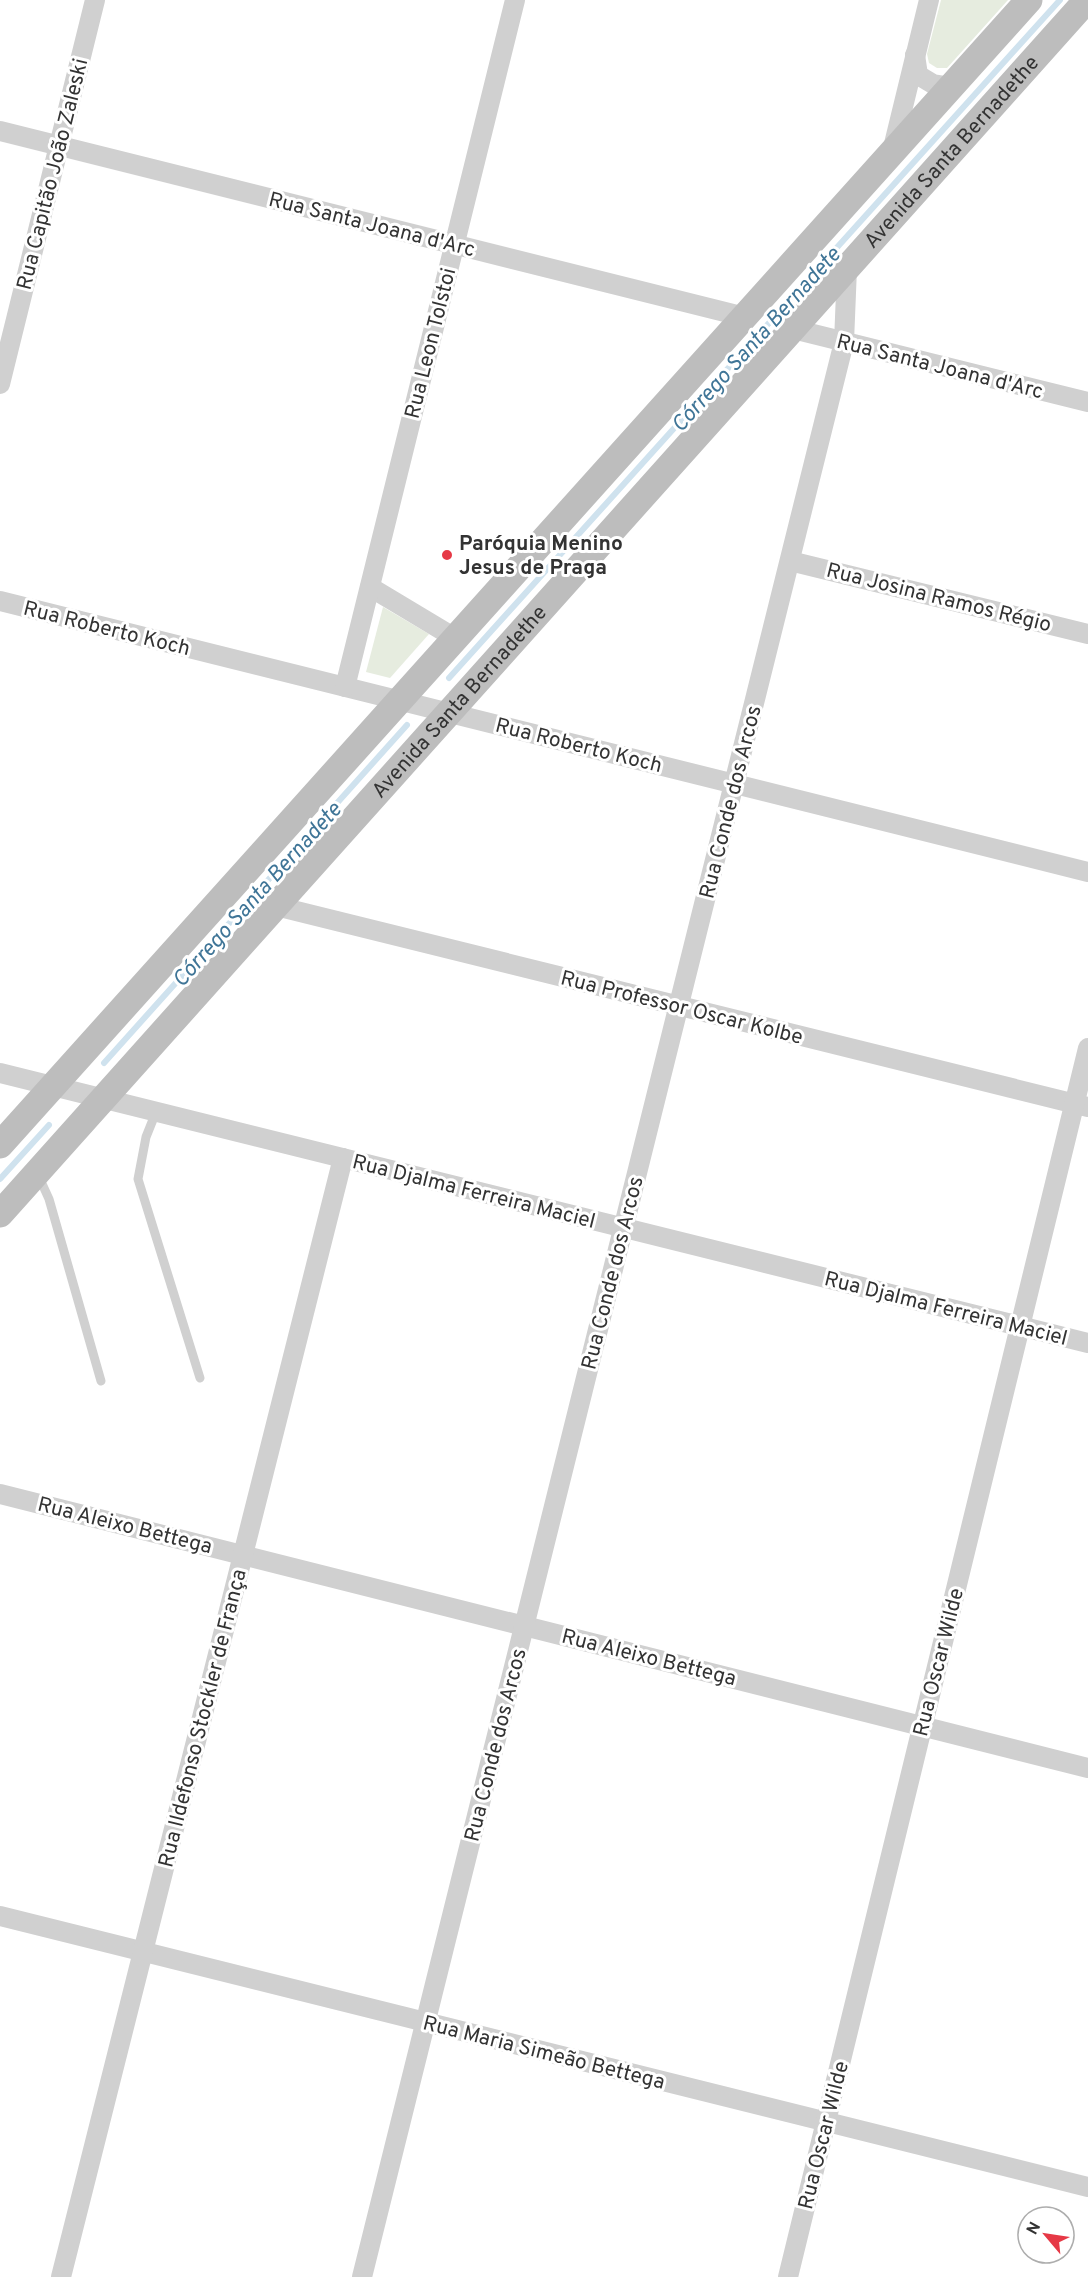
<svg xmlns="http://www.w3.org/2000/svg" width="1088" height="2277" viewBox="0 0 1088 2277" font-family="Overpass,sans-serif">
<rect width="100%" height="100%" fill="#fff"/>
<!-- green -->
<g fill="#e6ecdf">
<path d="M941 0H1008L947 68H937L929 63 927 54Z"/>
<path d="M383 607 429 634 390 678 366 672Z"/>
</g>
<g fill="none" stroke-linecap="round" stroke-linejoin="round">
<!-- stream -->
<g stroke="#cfe2ee" stroke-width="6">
<path d="M449 678 1060 0"/>
<path d="M104 1063 407 725"/>
<path d="M0 1179 49 1125"/>
</g>
<!-- lane -->
<g stroke="#d0d0d0" stroke-width="9">
<path d="M156 1112 146 1137 138 1179 200 1378"/>
<path d="M39 1177 49 1199 101 1381"/>
</g>
<!-- street -->
<g stroke="#d0d0d0" stroke-width="20">
<path d="M915 55 918 75 933 84 951 87"/>
<path d="M0 131 745 317"/>
<path d="M892 152 929 0"/>
<path d="M793 329 1088 402"/>
<path d="M0 384 95 0"/>
<path d="M790 561 1088 634"/>
<path d="M370 587 455 638"/>
<path d="M0 601 1088 872"/>
<path d="M345 687 515 0"/>
<path d="M276 906 1088 1107"/>
<path d="M0 1073 1088 1343"/>
<path d="M0 1494 1088 1768"/>
<path d="M0 1916 1088 2187"/>
<path d="M61 2277 343 1158"/>
<path d="M362 2277 844 342 847 268"/>
<path d="M788 2277 1088 1048"/>
</g>
<!-- secondary -->
<g stroke="#bdbdbd" stroke-width="27">
<path d="M0 1145 1029 0"/>
<path id="s1" d="M0 1214 1087 0"/>
</g>
</g>
<!-- markers -->
<circle fill="#e63946" stroke="#fff" stroke-width="2" cx="447" cy="555" r="6"/>
<g text-anchor="middle" stroke-width="6" stroke-linejoin="round" paint-order="stroke">
<!-- street labels -->
<g font-size="21" fill="#333" stroke="#fff">
<text dy="7" stroke="none"><textPath href="#s1" startOffset="1426">Avenida Santa Bernadethe</textPath></text>
<text transform="translate(52 174) rotate(-76)" y="7">Rua Capitão João Zaleski</text>
<text transform="translate(372 224) rotate(14)" y="7">Rua Santa Joana d'Arc</text>
<text transform="translate(430 343) rotate(-76)" y="7">Rua Leon Tolstoi</text>
<text transform="translate(940 366) rotate(14)" y="7">Rua Santa Joana d'Arc</text>
<text transform="translate(939 597) rotate(14)" y="7">Rua Josina Ramos Régio</text>
<text transform="translate(107 628) rotate(14)" y="7">Rua Roberto Koch</text>
<text dy="7" stroke="none"><textPath href="#s1" startOffset="688">Avenida Santa Bernadethe</textPath></text>
<text transform="translate(579 745) rotate(14)" y="7">Rua Roberto Koch</text>
<text transform="translate(730 802) rotate(-76)" y="7">Rua Conde dos Arcos</text>
<text transform="translate(682 1007) rotate(14)" y="7">Rua Professor Oscar Kolbe</text>
<text transform="translate(474 1191) rotate(14)" y="7">Rua Djalma Ferreira Maciel</text>
<text transform="translate(612 1273) rotate(-76)" y="7">Rua Conde dos Arcos</text>
<text transform="translate(946 1308) rotate(14)" y="7">Rua Djalma Ferreira Maciel</text>
<text transform="translate(125 1525) rotate(14)" y="7">Rua Aleixo Bettega</text>
<text transform="translate(649 1657) rotate(14)" y="7">Rua Aleixo Bettega</text>
<text transform="translate(938 1662) rotate(-76)" y="7">Rua Oscar Wilde</text>
<text transform="translate(202 1718) rotate(-76)" y="7">Rua Ildefonso Stockler de França</text>
<text transform="translate(495 1745) rotate(-76)" y="7">Rua Conde dos Arcos</text>
<text transform="translate(544 2052) rotate(14)" y="7">Rua Maria Simeão Bettega</text>
<text transform="translate(823 2135) rotate(-76)" y="7">Rua Oscar Wilde</text>
</g>
<!-- poi labels -->
<g font-size="21" font-weight="bold" fill="#333" stroke="#fff" text-anchor="start">
<text x="459" y="550">Paróquia Menino<tspan x="459" dy="24">Jesus de Praga</tspan></text>
</g>
<!-- water labels -->
<g font-size="22" font-style="italic" fill="#3f7597" stroke="#fff">
<text transform="translate(755 339) rotate(-48)" y="8">Córrego Santa Bernadete</text>
<text transform="translate(256 894) rotate(-48)" y="8">Córrego Santa Bernadete</text>
</g>
</g>
<!-- north arrow -->
<g transform="translate(1046 2235) rotate(299)"><circle r="28" fill="#ffffff" stroke="#adadad" stroke-width="1.5"/>
<path d="M0-4.5L10 22L0 15L-10 22Z" fill="#e63946"/>
<text y="-9" font-size="16" font-weight="bold" text-anchor="middle" fill="#333333">N</text>
</g>
</svg>
